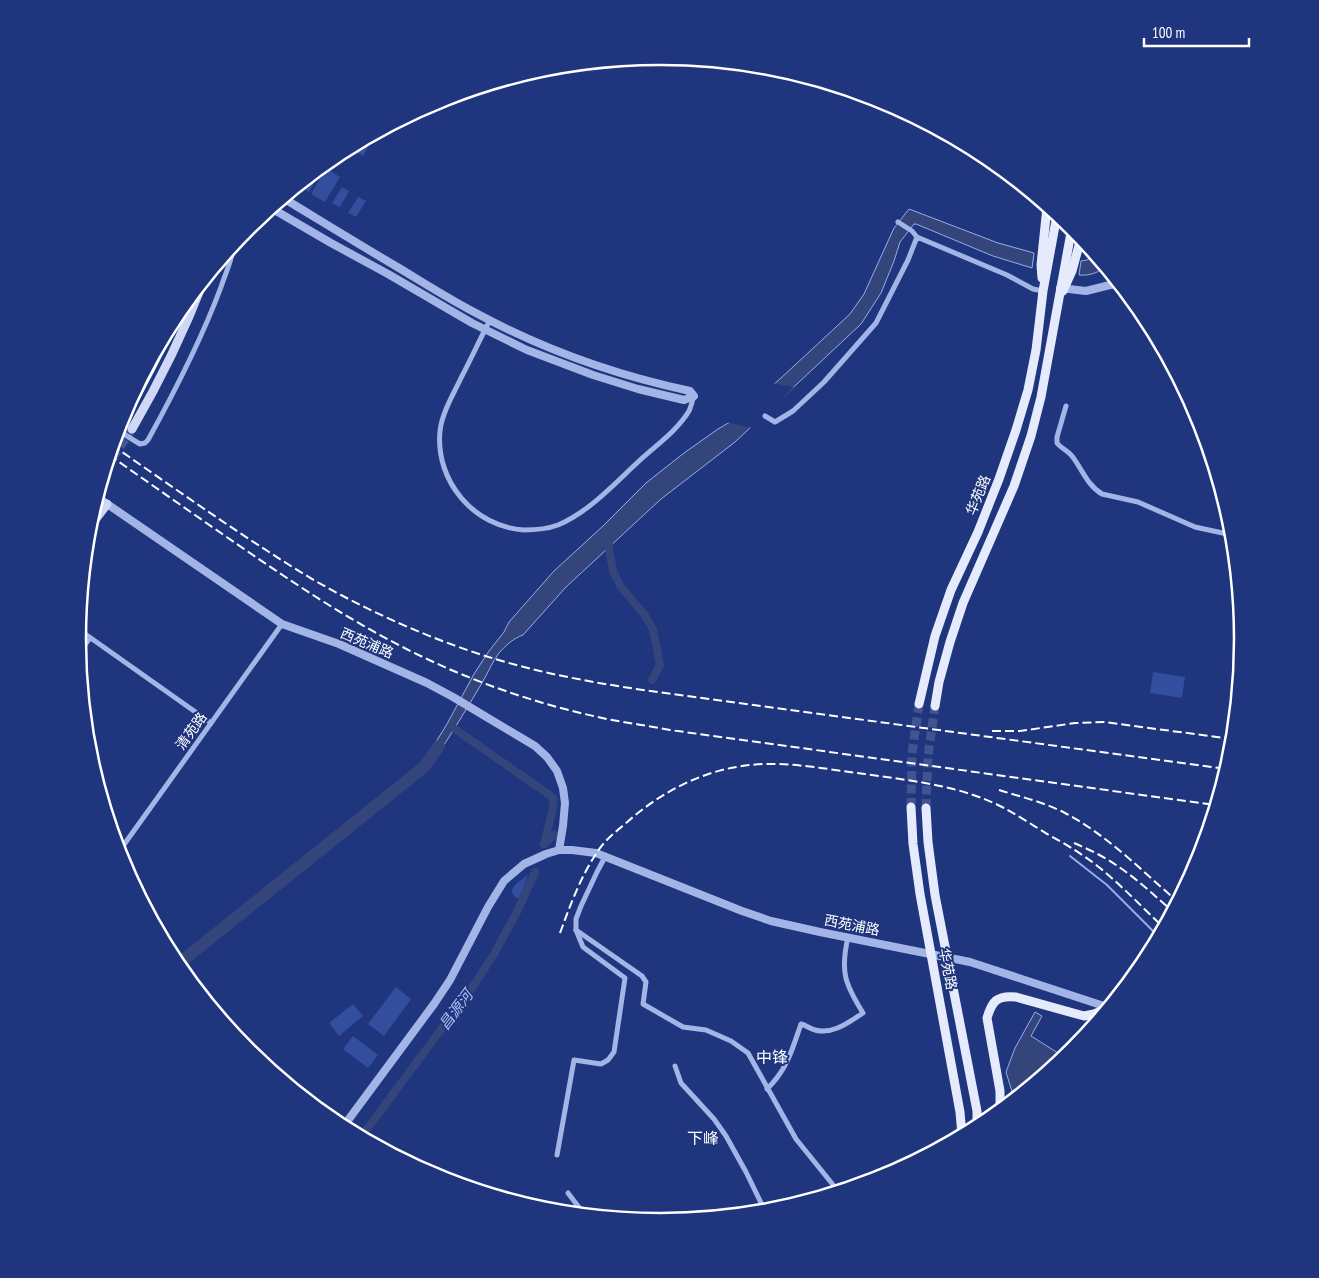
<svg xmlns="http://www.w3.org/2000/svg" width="1319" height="1278" viewBox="0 0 1319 1278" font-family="'PT Sans Narrow','Noto Sans SC',sans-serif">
<rect width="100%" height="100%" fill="#1f367e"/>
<!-- green -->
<g fill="#324e9d">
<path d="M377 132 363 156 348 148Z"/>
<path d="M322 166 324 167 309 192 298 185Z"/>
<path d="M326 168 340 177 325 202 311 194Z"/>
<path d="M342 187 349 191 340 207 332 203Z"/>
<path d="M358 197 366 201 356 217 348 213Z"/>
<path d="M1153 672 1185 677 1182 698 1150 693Z"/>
<path d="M528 875 519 899C503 891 519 881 528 875Z"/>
<path d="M396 987 411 999 384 1036 368 1024Z"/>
<path d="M353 1004 363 1016 339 1036 329 1023Z"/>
<path d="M353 1036 378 1055 368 1068 343 1049Z"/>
</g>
<!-- water -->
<g fill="#34457b" stroke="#97ade9">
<path d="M909 209 998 243 1034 253 1032 268 993 256 916 224H914L900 242 894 261 881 293 861 324 735 442 661 499 566 587 523 635C514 638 506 645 499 653 492 662 488 673 482 683 466 710 450 736 433 762L426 758 447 724 474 674 489 651 504 632 509 622 554 571 603 526 646 483 684 453 718 429 730 422 781 378 850 314 864 294 894 228Z"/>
<path d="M1095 255 1105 268C1096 273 1089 276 1079 275L1081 261 1087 260Z"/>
<path d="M1035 1012 1042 1016 1031 1036 1058 1053H1069L1014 1098 1006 1072 1015 1048Z"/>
</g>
<!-- pier -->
<path fill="#1f367e" d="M772 383 794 387 752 428 726 422Z"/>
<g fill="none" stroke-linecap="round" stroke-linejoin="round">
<!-- stream -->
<path stroke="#97ade9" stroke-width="2" d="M1070 856 1107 885 1158 936"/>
<!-- canal -->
<g stroke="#34457b" stroke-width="8">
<path d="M608 538 610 555 613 571 621 587 644 614 653 629 660 665 652 680"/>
<path d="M452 727 551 796 554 800 552 813 544 844"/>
<path d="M544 844 555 835"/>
<path d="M361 1137 472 988 494 954 518 910 535 872"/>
</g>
<!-- river -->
<path stroke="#34457b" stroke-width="12" d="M177 965 424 767 439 746"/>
<!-- secondary-tunnel -->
<path stroke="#415491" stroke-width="9" stroke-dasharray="9 4.5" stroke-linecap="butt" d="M105 469 132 429"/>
<!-- primary-tunnel -->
<g stroke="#415491" stroke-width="9" stroke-dasharray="9 4.5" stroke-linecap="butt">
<path d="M911 807 912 754 919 704"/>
<path d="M926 808 928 756 935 706"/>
</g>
<!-- minor -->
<g stroke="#a3b5e7" stroke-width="5">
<path d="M898 222 912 231 917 237"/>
<path d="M490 320C480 339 471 359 461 378 453 395 442 413 440 431 435 481 474 527 524 530 535 530 547 529 558 525 589 512 614 484 638 462 655 446 677 431 689 411 691 407 692 401 694 396"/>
<path d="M1066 406 1057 437V443C1061 448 1068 451 1072 456 1082 469 1087 485 1102 494L1138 502 1195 527 1232 535"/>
<path d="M765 416 775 422 793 411 824 382 876 323 908 260 917 237 1007 275 1033 289 1043 291"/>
<path d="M117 430 140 444 145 443 148 440C175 391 201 341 221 287 225 274 234 256 234 243"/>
<path d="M78 629 211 723"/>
<path d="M78 654 90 638"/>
<path d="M118 853 282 624"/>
<path d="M576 930 642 976 646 982 643 1004 683 1027 706 1030 731 1041 748 1053 796 1139 838 1191"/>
<path d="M675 1066 681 1083 714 1119 726 1136 746 1172 765 1211"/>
<path d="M767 1089C787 1070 792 1050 801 1024 806 1025 810 1029 815 1030 833 1035 849 1022 863 1013 845 984 840 972 848 937"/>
<path d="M557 1155 574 1060 601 1064 608 1060 614 1052 625 978 583 947 576 930V919L581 906 597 872 605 857"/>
<path d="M568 1193 584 1214"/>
</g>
<!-- tertiary -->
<g stroke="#a3b5e7" stroke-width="8">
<path d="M271 208 331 243 388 274 472 323 527 350 593 375 638 389 684 400 694 396 690 391C615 375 542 349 474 312 449 299 424 283 399 268 360 245 321 221 283 198"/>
<path d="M1060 288 1086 291 1118 283"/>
<path d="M97 497 282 624 339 644 427 683 453 697 535 746 547 757 557 771 563 788 565 803 563 826 559 850"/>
<path d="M343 1127 434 1004 450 980 488 907 504 881 524 864 546 854 559 850H572L596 853 742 911 771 921 820 932 970 962 1107 1007"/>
</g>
<!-- secondary -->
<g stroke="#ced7f6" stroke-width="9">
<path d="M121 423C142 387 161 350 178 312"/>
<path d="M132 429C160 381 184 332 204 280"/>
<path d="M88 529 107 504"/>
</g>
<!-- primary -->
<g stroke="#e5eafd" stroke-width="9">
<path d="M1042 278 1041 265 1047 207"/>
<path d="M1063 291 1072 271 1081 238"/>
<path d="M919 704 935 636 951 590 978 532 999 479 1016 430 1028 390 1036 350 1043 291 1057 215"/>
<path d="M935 706 939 682 950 642 963 603 1014 486 1031 436 1041 397 1072 227"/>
<path d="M911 807 913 844 920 894 960 1112 962 1135"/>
<path d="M926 808 928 842 935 895 977 1111V1127"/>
<path d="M1000 1110V1091L987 1018C992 1001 997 995 1016 997L1084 1016 1094 1014 1106 1009"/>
</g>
<!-- rail -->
<g stroke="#fff" stroke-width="2" stroke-dasharray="9 4" stroke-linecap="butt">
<path d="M112 445C164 481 216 518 269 552 292 567 316 582 341 595 392 622 447 645 502 661 546 674 591 682 636 689L1226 769"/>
<path d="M109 455C168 496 227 538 287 578 332 608 378 636 427 659 484 686 545 706 607 719 628 723 649 726 670 730L1215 805"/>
<path d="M992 731H1020L1075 723 1104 722 1232 739"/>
<path d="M999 790C1021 797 1044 802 1065 813 1107 835 1141 870 1177 901"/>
<path d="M1074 843C1088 849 1103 856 1116 865 1136 878 1154 895 1172 911"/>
<path d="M560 933C570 906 580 878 596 854 603 842 614 833 625 824 664 789 710 766 764 764 797 763 832 770 865 774 912 781 960 785 1004 808 1019 816 1034 826 1049 835 1067 845 1084 855 1100 868 1122 886 1142 907 1163 927"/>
</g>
</g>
<g text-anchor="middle" stroke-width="4" stroke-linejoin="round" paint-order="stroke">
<!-- street labels -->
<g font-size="14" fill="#fff" stroke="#1f367e">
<text transform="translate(978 495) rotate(-68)" y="5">华苑路</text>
<text transform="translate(367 643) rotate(23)" y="5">西苑浦路</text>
<text transform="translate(191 731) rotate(-54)" y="5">清苑路</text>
<text transform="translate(852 925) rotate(11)" y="5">西苑浦路</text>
<text transform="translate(948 969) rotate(79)" y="5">华苑路</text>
</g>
<!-- water labels -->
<g font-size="15" font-style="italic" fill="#aebfef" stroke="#1f367e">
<text transform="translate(456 1010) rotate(-53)" y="5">昌源河</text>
</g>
<!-- quarter labels -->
<g font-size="16" fill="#fff" stroke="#1f367e">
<text x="772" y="1063">中锋</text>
<text x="703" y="1144">下峰</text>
</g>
</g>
<!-- crop -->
<path d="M0 0H1319V1278H0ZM86 639a574 574 0 1 1 1148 0a574 574 0 1 1-1148 0Z" fill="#1f367e" fill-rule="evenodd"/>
<path fill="none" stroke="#fff" stroke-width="2.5" d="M86 639a574 574 0 1 1 1148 0a574 574 0 1 1-1148 0Z"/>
<!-- scale -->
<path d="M1144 38v8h105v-8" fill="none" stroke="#ffffff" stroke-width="2.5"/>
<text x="1152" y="38" font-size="15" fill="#ffffff" stroke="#1f367e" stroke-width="4" paint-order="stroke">100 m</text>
</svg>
